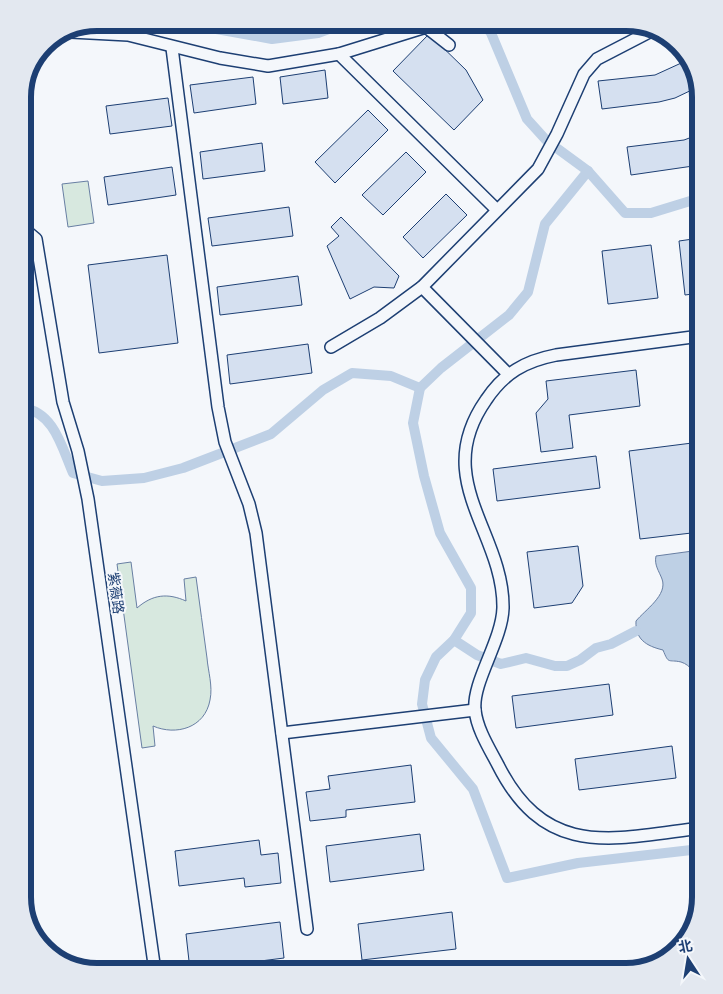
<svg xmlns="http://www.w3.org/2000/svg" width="723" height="994" viewBox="0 0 723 994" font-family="'Archivo Narrow','Noto Sans SC',sans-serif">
<rect width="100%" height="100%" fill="#f4f7fb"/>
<!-- green -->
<g fill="#d7e8df" stroke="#687fa3">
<path d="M88 181 94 223 68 227 62 184Z"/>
<path d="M131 562 137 608C153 594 168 593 186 601L184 579 196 577C200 604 203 631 207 658 208 671 213 686 210 700 205 728 176 736 153 726L155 746 142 748 117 564Z"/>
</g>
<!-- water -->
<path fill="#bed0e5" stroke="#687fa3" d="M700 550V684C696 675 691 665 681 662 668 659 669 665 663 650 646 646 635 639 636 621 645 610 668 595 662 579 659 571 654 565 656 556Z"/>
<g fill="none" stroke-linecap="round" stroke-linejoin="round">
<!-- canal -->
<g stroke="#bed0e5" stroke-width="10">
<path d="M183 23 272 39 318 33 345 23"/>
<path d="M483 23 491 33 527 119 546 140"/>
<path d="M558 149 588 171 625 213H651L700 198"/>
<path d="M588 171 545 224 528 292 509 315 441 368 420 388 413 423 424 476 440 533 471 588V613L454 640 436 657 425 680 422 704 431 738 473 789 507 878 578 863 700 849"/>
<path d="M23 408C54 412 62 448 73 473L102 481 144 478 183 468 271 434 323 390 352 373 391 376 420 388"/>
<path d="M454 640 477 655 501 664 526 658 555 666H567L580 660 596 648 611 644 636 631"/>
</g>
</g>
<!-- building -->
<g fill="#d5e0f0" stroke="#1d3f73">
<path d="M429 34 466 70 483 100 454 130 393 71Z"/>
<path d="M690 59 698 87 675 98 659 102 602 109 598 81 655 75Z"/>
<path d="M325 70 328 98 283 104 280 77Z"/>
<path d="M253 77 256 104 194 113 190 85Z"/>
<path d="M168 98 172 126 110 134 106 106Z"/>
<path d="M368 110 388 130 335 183 315 162Z"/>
<path d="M700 134V165L631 175 627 147 684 140Z"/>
<path d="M262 143 265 171 203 179 200 152Z"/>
<path d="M406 152 426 172 383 215 362 195Z"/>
<path d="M172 167 176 195 108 205 104 177Z"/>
<path d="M446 194 467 215 423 258 403 237Z"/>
<path d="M289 207 293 236 212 246 208 218Z"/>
<path d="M341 217 399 276 394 288 374 287 350 299 327 246 339 236 331 227Z"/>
<path d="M700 238V293L685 295 679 241Z"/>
<path d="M651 245 658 298 608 304 602 251Z"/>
<path d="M167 255 178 343 99 353 88 265Z"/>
<path d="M298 276 302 305 220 315 217 287Z"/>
<path d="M308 344 312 373 230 384 227 355Z"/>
<path d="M636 370 640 406 569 415 573 448 541 452 536 413 548 399 546 381Z"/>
<path d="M700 442V532L640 539 629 451Z"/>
<path d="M596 456 600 488 497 501 493 469Z"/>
<path d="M578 546 583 586 572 603 534 608 527 552Z"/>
<path d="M609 684 613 715 516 728 512 696Z"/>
<path d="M672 746 676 778 579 790 575 759Z"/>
<path d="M411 765 415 802 346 810V817L310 821 306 792 330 789 328 776Z"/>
<path d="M420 834 424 870 330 882 326 846Z"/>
<path d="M259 840 261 855 278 853 281 883 245 887 244 878 179 886 175 851Z"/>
<path d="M452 912 456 949 362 960 358 924Z"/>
<path d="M280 922 284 958 190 970 186 934Z"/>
</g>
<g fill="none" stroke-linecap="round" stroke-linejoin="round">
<defs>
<g id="minor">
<path d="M71 32 128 35 220 58 268 66 339 54 426 27 449 45"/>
<path d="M172 48 218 407 225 442 249 504 256 533 307 929"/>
<path d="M43 51 50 41"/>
<path d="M339 54 497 210"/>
<path d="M23 228 36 239 63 402 78 451 88 499 155 971"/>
<path d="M422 287 508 374"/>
<path d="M331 347 380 318 422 287 538 169 557 134 584 74 597 59 653 30"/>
<path d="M282 733 475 710"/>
<path d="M700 828C613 839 546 860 498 765 489 748 477 729 475 710 472 682 502 641 503 608 504 532 430 480 486 400 504 373 525 361 556 355L700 336"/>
</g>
</defs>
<!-- minor casing -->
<use href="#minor" stroke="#1d3f73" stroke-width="14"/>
<!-- minor -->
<use href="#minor" stroke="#f4f7fb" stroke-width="11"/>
</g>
<g text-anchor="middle" stroke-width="4" stroke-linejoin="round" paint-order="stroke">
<!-- street labels -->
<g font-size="14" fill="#1d3f73" stroke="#f4f7fb">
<text transform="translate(116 593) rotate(82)" y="5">紫薇路</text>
</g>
</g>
<!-- crop -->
<path d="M0 0H723V994H0ZM97 31H626A66 66 0 0 1 692 97V897A66 66 0 0 1 626 963H97A66 66 0 0 1 31 897V97A66 66 0 0 1 97 31Z" fill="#e3e8f0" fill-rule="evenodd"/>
<path fill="none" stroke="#1d3f73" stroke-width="6" d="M97 31H626A66 66 0 0 1 692 97V897A66 66 0 0 1 626 963H97A66 66 0 0 1 31 897V97A66 66 0 0 1 97 31Z"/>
<!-- north arrow -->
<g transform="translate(688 959) rotate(348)" stroke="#f4f7fb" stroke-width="4" paint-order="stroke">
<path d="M0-4L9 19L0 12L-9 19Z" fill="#1d3f73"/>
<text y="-8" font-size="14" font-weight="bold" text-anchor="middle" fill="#1d3f73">北</text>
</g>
</svg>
